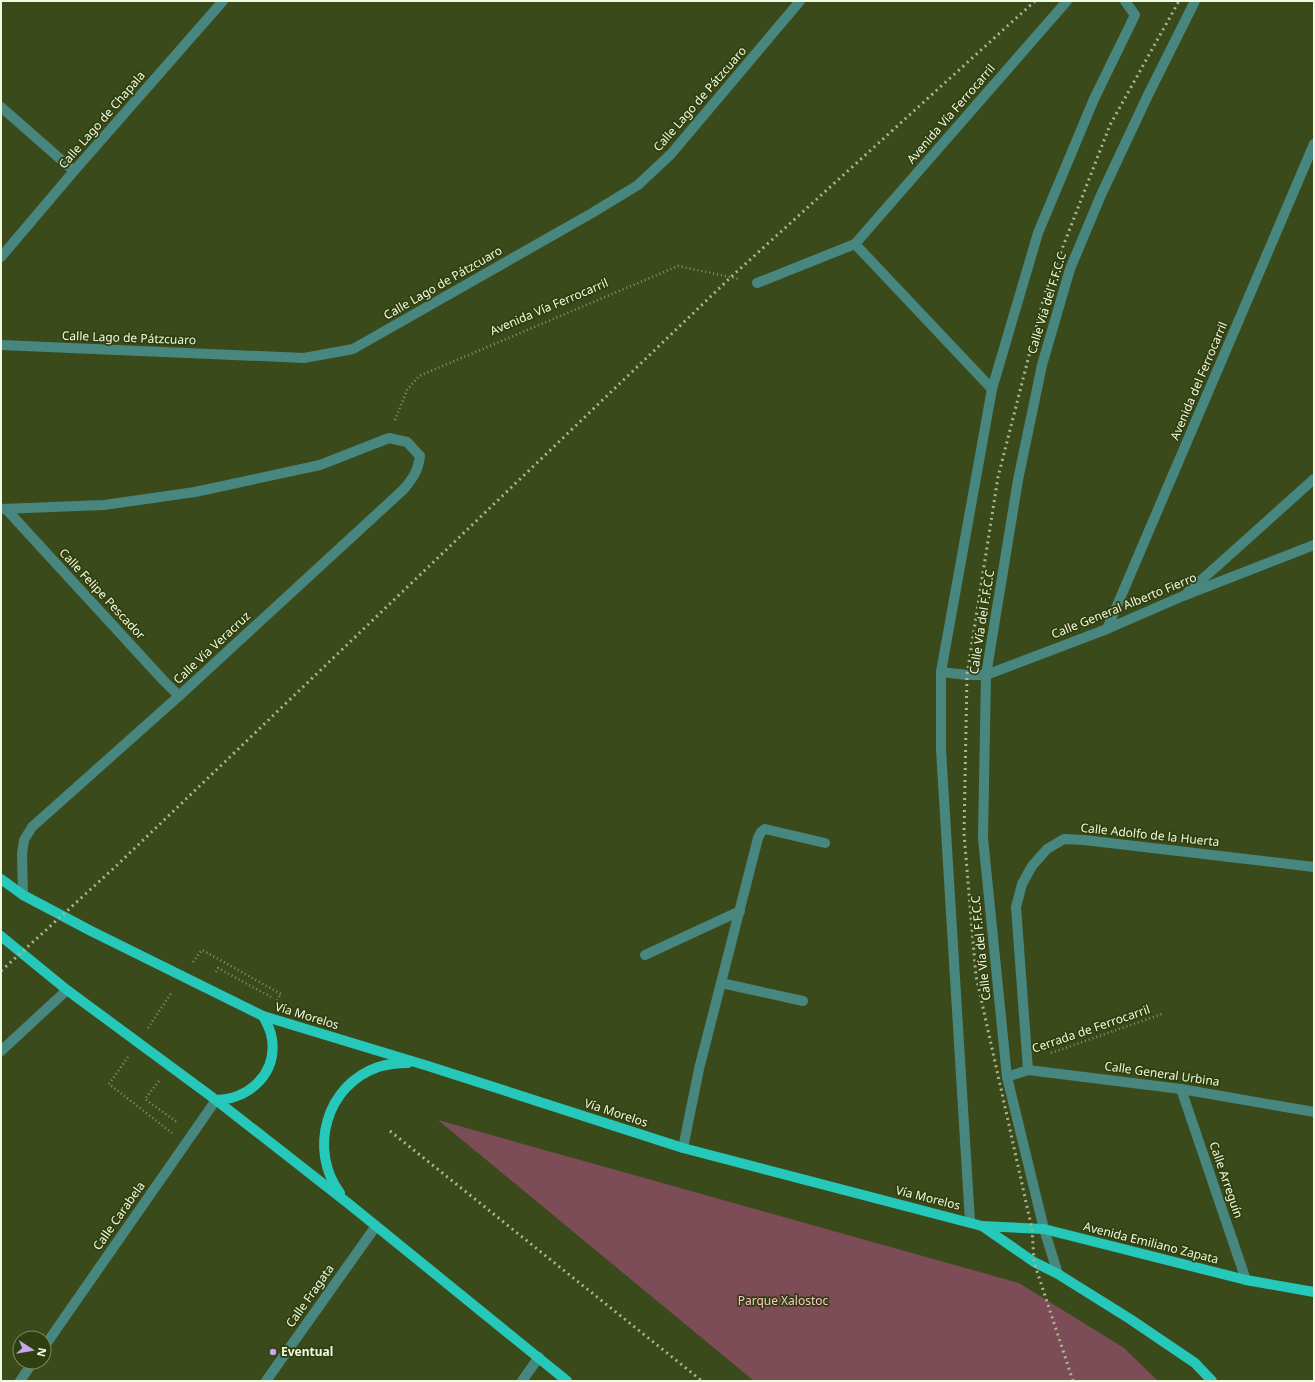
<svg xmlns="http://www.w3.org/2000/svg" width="1315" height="1382" viewBox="0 0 1315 1382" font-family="'Noto Sans',sans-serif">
<rect width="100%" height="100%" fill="#3a4a1b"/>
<!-- green -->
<path fill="#7c4c57" d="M438 1120 1019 1283 1124 1348 1158 1381H754Z"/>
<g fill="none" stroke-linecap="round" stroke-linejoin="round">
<!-- path -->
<g stroke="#87956f" stroke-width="2.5" stroke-dasharray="1 3" stroke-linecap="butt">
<path d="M395 420 407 390 419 376 678 266 739 279"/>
<path d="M193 962 202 950 281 994 277 1000"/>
<path d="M216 972 218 968 271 997"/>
<path d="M148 1028 172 992"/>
<path d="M1051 1053 1162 1014"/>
<path d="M128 1057 109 1084 172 1133"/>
<path d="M159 1081 145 1099 178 1123"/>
</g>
<!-- minor -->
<g stroke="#48877f" stroke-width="10">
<path d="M1 107 74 171"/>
<path d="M855 244 992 389"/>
<path d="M1 257 74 171 223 1"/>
<path d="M757 283 855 244 1067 1"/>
<path d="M1 345 304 358 353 349 592 213 638 185 671 154 800 1"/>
<path d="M1 509 104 505 195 492 320 465 389 438 407 442 420 456C418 471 413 478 404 489L179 696 32 827 24 840 22 854 23 895"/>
<path d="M7 510 163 680 179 696"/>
<path d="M1188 592 1314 479"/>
<path d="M1107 629 1314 144"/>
<path d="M941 672 967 675H986L1107 629 1183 596 1314 545"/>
<path d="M645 955 740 911"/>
<path d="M721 983 803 1001"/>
<path d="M1 1051 67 990"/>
<path d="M1028 1070 1016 907 1022 884 1032 866 1047 849 1064 839 1084 840 1314 867"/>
<path d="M1007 1077 1028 1070 1181 1089 1314 1112"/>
<path d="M1181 1089 1246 1280"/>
<path d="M683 1148 699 1069 758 838 761 832 765 829 825 843"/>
<path d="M970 1222 941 750V672L992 389 1038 233 1094 99 1135 15 1125 1"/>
<path d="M1058 1274 1044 1229 1007 1077 983 838 986 675 1018 480 1042 365 1070 269 1101 195 1148 95 1195 1"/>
<path d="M44 1347 216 1100"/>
<path d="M20 1381 33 1362"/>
<path d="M266 1381 376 1226"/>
<path d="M522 1381 539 1357"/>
</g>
<!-- major -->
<g stroke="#26c8ba" stroke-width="10">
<path d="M1 879 23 895 91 931 263 1016 428 1066 683 1148 982 1226 1034 1262 1058 1274 1130 1319 1195 1363 1212 1381"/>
<path d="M1 936 67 990 216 1100 349 1204 567 1381"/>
<path d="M216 1100C249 1099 277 1074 272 1039 271 1031 267 1023 263 1016"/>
<path d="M340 1193C308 1150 326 1085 378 1067 388 1064 398 1063 408 1063"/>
<path d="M982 1226 1044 1229 1246 1280 1314 1292"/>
</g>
<!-- rail -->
<g stroke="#aab794" stroke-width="3" stroke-dasharray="2 4" stroke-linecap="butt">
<path d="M1 971 114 868 731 277 1035 1"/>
<path d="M390 1131 702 1381"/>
<path d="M1073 1381 1034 1262 1032 1229 976 976 964 834 967 675 998 477 1045 293 1110 125 1179 1"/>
</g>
</g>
<!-- markers -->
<circle fill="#c8a6ef" stroke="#303f0f" stroke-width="1.5" cx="273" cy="1352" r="4"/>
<g text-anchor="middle" stroke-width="3.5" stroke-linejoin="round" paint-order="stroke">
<!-- street labels -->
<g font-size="12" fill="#effadf" stroke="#303f0f">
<text transform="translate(700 99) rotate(-49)" y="4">Calle Lago de Pátzcuaro</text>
<text transform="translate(951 114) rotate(-49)" y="4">Avenida Vía Ferrocarril</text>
<text transform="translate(102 120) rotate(-49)" y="4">Calle Lago de Chapala</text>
<text transform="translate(443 283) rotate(-30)" y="4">Calle Lago de Pátzcuaro</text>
<text transform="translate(1047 303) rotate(-73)" y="4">Calle Vía del F.F.C.C</text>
<text transform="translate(549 307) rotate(-23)" y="4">Avenida Vía Ferrocarril</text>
<text transform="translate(129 338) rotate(2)" y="4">Calle Lago de Pátzcuaro</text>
<text transform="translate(1199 381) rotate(-67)" y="4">Avenida del Ferrocarril</text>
<text transform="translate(102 594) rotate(47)" y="4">Calle Felipe Pescador</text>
<text transform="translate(1124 606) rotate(-22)" y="4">Calle General Alberto Fierro</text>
<text transform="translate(982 622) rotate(-81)" y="4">Calle Vía del F.F.C.C</text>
<text transform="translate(212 648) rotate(-43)" y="4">Calle Vía Veracruz</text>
<text transform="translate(1150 835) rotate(6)" y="4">Calle Adolfo de la Huerta</text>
<text transform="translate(981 948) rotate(-96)" y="4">Calle Vía del F.F.C.C</text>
<text transform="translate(307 1016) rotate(17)" y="4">Vía Morelos</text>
<text transform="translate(1091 1029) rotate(-19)" y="4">Cerrada de Ferrocarril</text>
<text transform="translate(1162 1074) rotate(8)" y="4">Calle General Urbina</text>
<text transform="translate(616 1113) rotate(18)" y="4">Vía Morelos</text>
<text transform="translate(1226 1180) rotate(71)" y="4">Calle Arreguín</text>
<text transform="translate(928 1198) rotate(14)" y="4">Vía Morelos</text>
<text transform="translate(119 1216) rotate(-55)" y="4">Calle Carabela</text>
<text transform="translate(1151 1243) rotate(14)" y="4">Avenida Emiliano Zapata</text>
<text transform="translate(310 1296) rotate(-55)" y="4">Calle Fragata</text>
</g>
<!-- park labels -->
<g font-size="12" fill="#fdc1cd" stroke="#303f0f">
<text x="783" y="1305">Parque Xalostoc</text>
</g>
<!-- poi labels -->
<g font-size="12" font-weight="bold" fill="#effadf" stroke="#303f0f" text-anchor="start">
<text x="281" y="1356">Eventual</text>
</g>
</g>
<!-- border -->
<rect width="1315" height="1382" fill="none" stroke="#effadf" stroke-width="4"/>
<!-- north arrow -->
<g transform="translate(32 1350) rotate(102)"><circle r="19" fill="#303f0f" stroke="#7c8a62"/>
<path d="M0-3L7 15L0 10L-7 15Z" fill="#c8a6ef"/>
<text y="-6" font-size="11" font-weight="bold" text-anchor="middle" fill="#effadf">N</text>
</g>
</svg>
